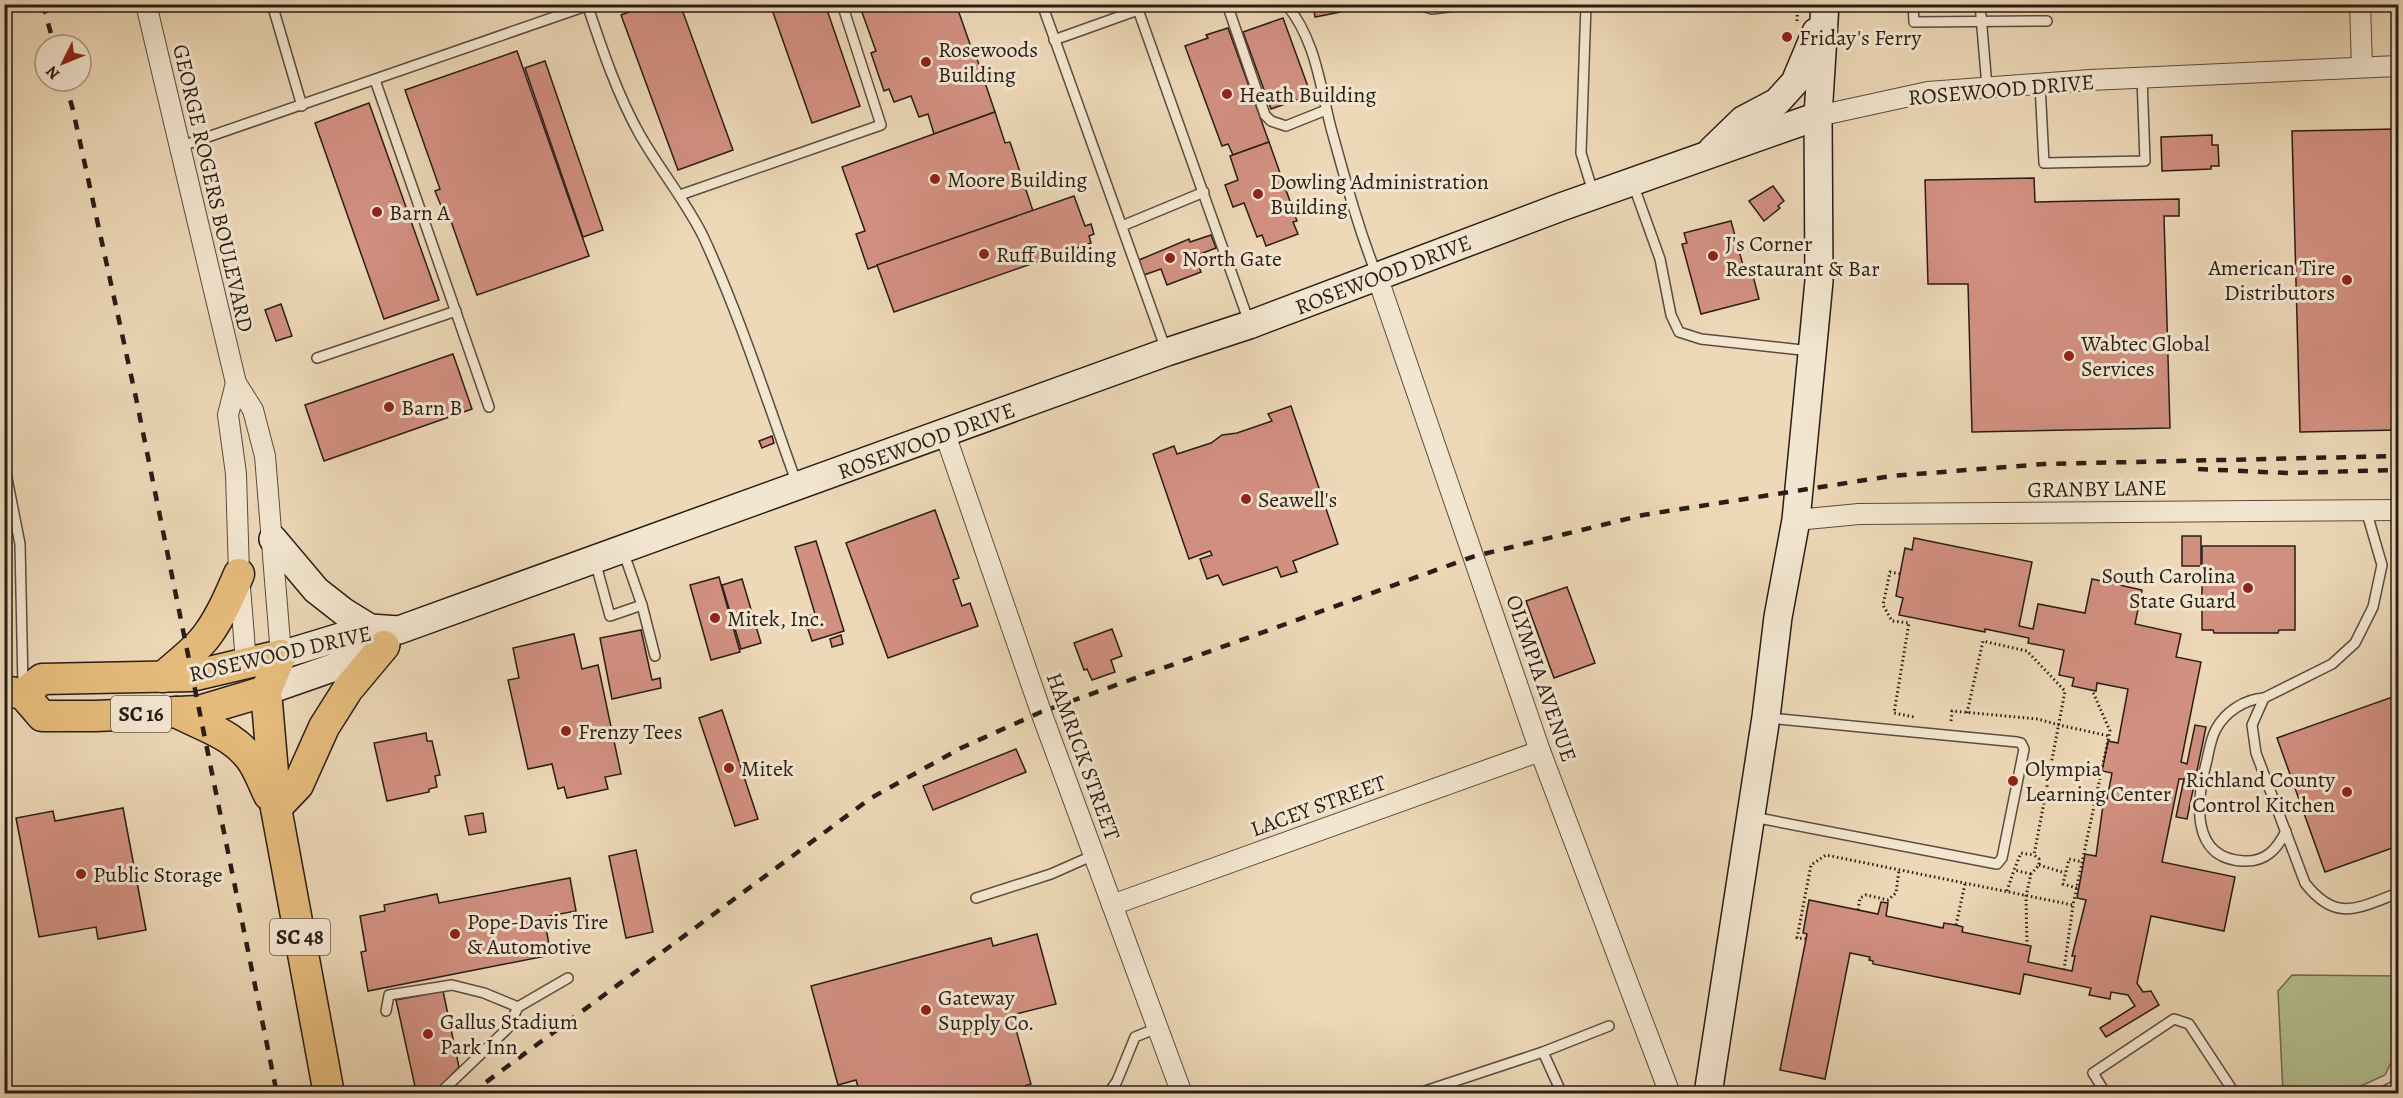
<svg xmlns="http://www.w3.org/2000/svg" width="2403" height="1098" viewBox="0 0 2403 1098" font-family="Alegreya,serif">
<rect width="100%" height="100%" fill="#edd8b7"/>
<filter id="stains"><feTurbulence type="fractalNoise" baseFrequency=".00333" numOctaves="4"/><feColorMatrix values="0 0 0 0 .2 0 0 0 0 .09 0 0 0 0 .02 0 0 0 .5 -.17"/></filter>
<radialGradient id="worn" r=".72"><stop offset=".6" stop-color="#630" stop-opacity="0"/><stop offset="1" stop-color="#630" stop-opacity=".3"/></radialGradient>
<!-- green -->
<path fill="#b4bf91" stroke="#6e6e54" stroke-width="1.5" d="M2292 975 2398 976V1048L2385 1075 2348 1092 2283 1093 2278 991Z"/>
<!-- building -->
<g fill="#d29081" stroke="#291d17" stroke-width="1.5">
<path d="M650 4H680L733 150 678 170 621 15Z"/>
<path d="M770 4H825L860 106 812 123Z"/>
<path d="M859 4H956L972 50H974L995 112 934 134 928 114 919 117 911 96 894 102 889 89 884 91 871 53 876 51Z"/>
<path d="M1313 4H1339L1341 12 1315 17Z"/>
<path d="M1283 18 1311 95 1271 109 1243 32Z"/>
<path d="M1228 28 1269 142 1233 155 1228 144 1222 146 1185 46 1208 38 1206 35Z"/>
<path d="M517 51 589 256 477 295 446 207 442 208 435 191 440 189 405 90Z"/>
<path d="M545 61 603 230 583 237 525 68Z"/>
<path d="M369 103 439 300 384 319 315 123Z"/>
<path d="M995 112 1005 143 1010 142 1033 211 868 269 856 234 865 231 842 167Z"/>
<path d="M2398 129V430L2300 432 2292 131Z"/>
<path d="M2212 135V145H2218L2219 166H2211V169L2162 171 2161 137Z"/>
<path d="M1269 142 1297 221 1293 222 1298 234 1266 246 1262 235 1257 237 1244 203 1233 207 1225 185 1238 180 1230 156Z"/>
<path d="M2034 178 2035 202 2179 199V216H2164L2170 428 1972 432 1968 284H1928L1925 180Z"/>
<path d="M1773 186 1784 201 1778 206 1780 208 1764 221 1749 201Z"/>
<path d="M1074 196 1085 226 1091 224 1094 234 1089 236 1091 243 894 312 877 265Z"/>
<path d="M1731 221 1744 269 1751 268 1759 299 1701 314 1682 244 1687 243 1684 233Z"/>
<path d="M1211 235 1216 248 1195 256 1201 272 1167 285 1161 269 1144 275 1139 260 1189 239 1190 242Z"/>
<path d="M281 304 292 336 276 341 265 310Z"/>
<path d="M453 354 472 409 324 461 305 405Z"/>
<path d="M1291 406 1338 544 1293 561 1297 572 1281 577 1277 567 1223 585 1218 575 1207 579 1200 559 1212 555 1210 551 1189 559 1153 454 1174 446 1177 454 1211 443 1222 435 1237 433 1272 421 1268 414Z"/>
<path d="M772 436 774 443 762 448 759 441Z"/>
<path d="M935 510 959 578 953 580 962 606 970 603 978 626 888 658 846 543Z"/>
<rect x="2182" y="536" width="19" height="30"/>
<path d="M1914 538 2032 562 2019 626 2033 629 2038 604 2085 613 2092 579 2142 590 2135 624 2181 634 2176 657 2201 662 2181 762 2187 764 2195 725 2206 727 2187 819 2176 817 2184 779H2179L2162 862 2235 877 2224 931 2151 916 2137 983 2143 992 2151 991 2159 1005 2106 1037 2100 1028 2135 1006 2128 995 2111 992 2110 999 2089 995 2091 988 2024 974 2020 994 1873 964V961L1869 960 1870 957 1850 953 1825 1079 1780 1070 1807 934 1803 933 1809 900 1878 914 1881 902 1888 903 1886 916 1943 928 1944 923 1956 925 1963 927 1962 932 2031 946 2028 962 2072 971 2075 956H2072L2086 900 2077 898 2085 854 2096 856 2104 798 2107 799 2112 773 2102 771 2108 741 2118 743 2128 689 2097 683 2096 691 2072 686 2074 678 2059 675 2064 650 2028 643 2029 638 1985 629V632L1899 615 1903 598 1896 596 1900 574 1905 548 1912 550Z"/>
<path d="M816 541 844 631 812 641 804 617 815 614 795 547Z"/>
<path d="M2202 546H2295V630H2279L2278 633H2214L2213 630H2202Z"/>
<path d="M719 577 740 652 711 660 690 585Z"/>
<path d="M742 579 761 643 741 649 722 585Z"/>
<path d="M1567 587 1595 663 1554 678 1526 601Z"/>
<path d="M1112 629 1122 656 1111 660 1115 672 1092 680 1087 669 1084 670 1074 643Z"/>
<path d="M641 630 652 680 660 678 661 688 612 699 600 638Z"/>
<path d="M574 634 582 669 598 665 621 774 605 777 608 789 567 798 564 787 558 789 552 764 528 769 508 680 519 678 513 648Z"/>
<path d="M841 635 843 644 832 647 830 639Z"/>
<path d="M2398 695V846L2325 872 2277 738Z"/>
<path d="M722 710 758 819 735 826 699 718Z"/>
<path d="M426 733 427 741H432L440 775 435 776 437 787 429 789V792L387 801 374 743Z"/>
<path d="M1016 749 1026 772 933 810 923 786Z"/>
<path d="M123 808 146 930 98 939 96 927 39 937 16 818 53 811 55 821Z"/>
<path d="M483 813 486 832 469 835 465 816Z"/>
<path d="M636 850 653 932 626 938 609 856Z"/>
<path d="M570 878 576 911 544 917 551 955 368 991 361 952 366 951 360 916 385 911 384 905 437 894 439 903Z"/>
<path d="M1037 934 1056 1004 1012 1015 1031 1084 997 1094H860L856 1080 838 1085 811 986 991 938 993 946Z"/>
<path d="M443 991 459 1067 440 1087 416 1091 396 1000Z"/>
</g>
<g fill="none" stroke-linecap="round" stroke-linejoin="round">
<defs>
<g id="lane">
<path d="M272 4 302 106"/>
<path d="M587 4C602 49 617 94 640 135 660 170 685 200 703 236 740 316 767 401 797 484"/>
<path d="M1042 4 1166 350"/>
<path d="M1136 4 1249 322"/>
<path d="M1227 4 1265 115 1271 121 1286 126 1326 110"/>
<path d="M1286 4C1316 40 1320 86 1331 128 1345 178 1357 225 1376 273"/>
<path d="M1416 4 1432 9 1472 4"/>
<path d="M1586 4 1581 153 1593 192"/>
<path d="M1913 4 1914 22 2047 21"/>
<path d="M1980 4 1987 87"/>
<path d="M1054 40 1138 10"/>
<path d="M375 80 489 407"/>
<path d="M2040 84 2044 163 2145 161 2142 77"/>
<path d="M179 147 592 4"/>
<path d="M1633 184 1660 259 1671 315 1679 332 1701 339 1811 351"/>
<path d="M680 195 881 125 842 4"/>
<path d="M1122 226 1204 192"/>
<path d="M317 358 456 311"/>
<path d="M4 463 20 544 23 687"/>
<path d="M2366 510 2382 565 2373 607 2355 643 2332 664 2264 698 2252 725 2256 753 2305 883C2336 923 2358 908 2398 893"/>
<path d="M623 551 642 605"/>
<path d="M595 561 610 616 642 605 655 656"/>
<path d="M2264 698C2245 699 2225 712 2216 729 2211 738 2209 750 2207 760 2197 797 2188 859 2244 861 2266 862 2277 849 2286 831"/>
<path d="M1753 817 1997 864 2002 858 2024 749 2021 743 2017 742 1769 718"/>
<path d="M976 898 1051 874 1094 855"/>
<path d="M386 1011 389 995 452 985 484 993 518 1007"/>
<path d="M439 1094 508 1028 518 1007 568 978"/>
<path d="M1108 1094 1117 1081 1135 1037 1157 1028"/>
<path d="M1416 1094 1543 1052"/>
<path d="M1562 1094 1543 1052 1609 1026"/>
<path d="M2106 1094 2093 1073 2174 1019 2189 1024 2235 1094"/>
<path d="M2379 1094 2398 1084"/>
</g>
<g id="street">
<path d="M146 4 236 383 253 410 265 456 281 655"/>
<path d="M2360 4 2362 67"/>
<path d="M1818 116 1928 92 2090 80 2398 66"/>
<path d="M1377 276 1540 751 1670 1094"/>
<path d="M236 383 228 415 236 474 239 574 246 663"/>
<path d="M945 434 1041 712 1182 1094"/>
<path d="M1796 520 1859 514 2398 510"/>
<path d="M1112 905 1540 751"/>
</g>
<g id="secondary">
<path d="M1712 150 1743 120 1777 102 1795 82 1816 32"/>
<path d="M273 539 316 590 344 612 370 628"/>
<path d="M281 655 370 628 399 630 1167 352 1249 325 1561 207 1818 116"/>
<path d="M266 691 332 668 386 644"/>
<path d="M1708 1094 1766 717 1778 617 1796 520 1819 281 1818 116 1825 4"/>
</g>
<g id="primary">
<path d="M281 655 266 691 276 808 329 1094"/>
<path d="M163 677C178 663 196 651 208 634 221 616 230 595 239 574"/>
<path d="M4 691 23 694 42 716H96L199 711 266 691"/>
<path d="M23 694 42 679 192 676 281 655"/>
<path d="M176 712C204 727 237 735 254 764 260 774 264 785 269 795"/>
<path d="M276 808 298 785 324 727 348 689 384 646"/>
</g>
</defs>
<!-- lane casing -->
<use href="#lane" stroke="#5a4c3f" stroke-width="12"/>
<!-- street casing -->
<use href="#street" stroke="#5a4c3f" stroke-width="22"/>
<!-- secondary casing -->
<use href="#secondary" stroke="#291d17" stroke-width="30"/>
<!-- primary casing -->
<use href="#primary" stroke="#291d17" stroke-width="33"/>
<!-- path -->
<g stroke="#291d17" stroke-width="3" stroke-dasharray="1.5 3" stroke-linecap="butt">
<path d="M1797 21 1798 4"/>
<path d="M1900 574 1890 572 1883 605 1892 621 1909 623 1894 713 1914 717"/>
<path d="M1967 713 1983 641 2027 651 2065 691 2034 855 2039 859V865L2031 874 2026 896 2027 946"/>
<path d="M1951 721 1952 711 2038 719 2059 725 2109 736"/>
<path d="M2039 865 2065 873"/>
<path d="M2031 874 2014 870 2021 853 2034 855"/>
<path d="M2077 888 2063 884 2069 859 2082 862"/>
<path d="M2007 891 2014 870"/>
<path d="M1858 910 1860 898 1866 895 1888 900 1896 893 1899 870"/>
<path d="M1956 925 1965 884"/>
<path d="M1806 939 1797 938 1811 865 1826 855 2073 905 2110 731 2092 690"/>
<path d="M2064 970 2073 905"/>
</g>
<!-- lane -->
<use href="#lane" stroke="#f3e6d0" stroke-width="9"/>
<!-- street -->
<use href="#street" stroke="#f3e6d0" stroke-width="20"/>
<!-- secondary -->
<use href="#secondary" stroke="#f3e6d0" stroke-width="27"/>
<!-- primary -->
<use href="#primary" stroke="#e6bc7c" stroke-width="30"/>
<!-- rail -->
<g stroke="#291d17" stroke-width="4.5" stroke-dasharray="10 10" stroke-linecap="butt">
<path d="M43 4 54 45"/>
<path d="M65 81 73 110 136 398 277 1094"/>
<path d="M2198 469 2287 473 2398 470"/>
<path d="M470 1094 871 798 961 748 1041 712 1475 556 1643 515 1891 476 2044 464 2398 456"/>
</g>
</g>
<!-- markers -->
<g fill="#8f2418" stroke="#f3e6d0" stroke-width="2">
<circle cx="1787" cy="37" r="6"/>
<circle cx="926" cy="62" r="6"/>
<circle cx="1227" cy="94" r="6"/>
<circle cx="935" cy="179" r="6"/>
<circle cx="1258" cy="194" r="6"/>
<circle cx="377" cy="212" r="6"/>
<circle cx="984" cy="254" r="6"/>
<circle cx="1713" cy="256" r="6"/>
<circle cx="1170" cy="258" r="6"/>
<circle cx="2347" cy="280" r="6"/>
<circle cx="2069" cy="356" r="6"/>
<circle cx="389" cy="407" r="6"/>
<circle cx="1246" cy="499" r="6"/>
<circle cx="2248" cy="588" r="6"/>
<circle cx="715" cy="618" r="6"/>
<circle cx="566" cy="731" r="6"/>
<circle cx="729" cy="768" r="6"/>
<circle cx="2013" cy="781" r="6"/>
<circle cx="2347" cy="792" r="6"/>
<circle cx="81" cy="874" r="6"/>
<circle cx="455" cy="934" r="6"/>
<circle cx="926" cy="1010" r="6"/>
<circle cx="428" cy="1034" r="6"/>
</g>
<g text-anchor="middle" stroke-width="6" stroke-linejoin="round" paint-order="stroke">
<!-- shield labels -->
<g fill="#f3e6d0" stroke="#66594e" stroke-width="1.5">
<rect x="111" y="696" width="60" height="36" rx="4.5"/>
<rect x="270" y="919" width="60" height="36" rx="4.5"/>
</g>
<g font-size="21" font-weight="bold" fill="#291d17">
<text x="141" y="721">SC 16</text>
<text x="300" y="944">SC 48</text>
</g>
<!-- poi labels -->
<g font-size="22" fill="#291d17" stroke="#f3e6d0" text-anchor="start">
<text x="1799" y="45">Friday's Ferry</text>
<text x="938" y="57">Rosewoods<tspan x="938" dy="25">Building</tspan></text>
<text x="1239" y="102">Heath Building</text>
<text x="947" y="187">Moore Building</text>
<text x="1270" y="189">Dowling Administration<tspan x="1270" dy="25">Building</tspan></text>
<text x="389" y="220">Barn A</text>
<text x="1725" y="251">J's Corner<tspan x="1725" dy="25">Restaurant &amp; Bar</tspan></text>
<text x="996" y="262">Ruff Building</text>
<text x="1182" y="266">North Gate</text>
<text x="2335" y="275" text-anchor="end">American Tire<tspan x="2335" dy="25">Distributors</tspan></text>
<text x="2081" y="351">Wabtec Global<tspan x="2081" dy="25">Services</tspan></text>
<text x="401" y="415">Barn B</text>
<text x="1258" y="507">Seawell's</text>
<text x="2236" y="583" text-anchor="end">South Carolina<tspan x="2236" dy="25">State Guard</tspan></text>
<text x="727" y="626">Mitek, Inc.</text>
<text x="578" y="739">Frenzy Tees</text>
<text x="741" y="776">Mitek</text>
<text x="2025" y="776">Olympia<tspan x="2025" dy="25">Learning Center</tspan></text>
<text x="2335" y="787" text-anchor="end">Richland County<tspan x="2335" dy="25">Control Kitchen</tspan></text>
<text x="93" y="882">Public Storage</text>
<text x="467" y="929">Pope-Davis Tire<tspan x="467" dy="25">&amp; Automotive</tspan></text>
<text x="938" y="1005">Gateway<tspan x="938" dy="25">Supply Co.</tspan></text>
<text x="440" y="1029">Gallus Stadium<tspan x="440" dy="25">Park Inn</tspan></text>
</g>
<!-- street labels -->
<g font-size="22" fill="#291d17" stroke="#f3e6d0">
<text transform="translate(2001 89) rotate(-5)" y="8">ROSEWOOD DRIVE</text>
<text transform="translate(214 188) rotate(77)" y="8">GEORGE ROGERS BOULEVARD</text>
<text transform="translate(1383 274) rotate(-21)" y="8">ROSEWOOD DRIVE</text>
<text transform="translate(926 440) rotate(-20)" y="8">ROSEWOOD DRIVE</text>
<text transform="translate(2097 488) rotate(-1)" y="8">GRANBY LANE</text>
<text transform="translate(280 653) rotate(-13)" y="8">ROSEWOOD DRIVE</text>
<text transform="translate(1542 678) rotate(71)" y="8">OLYMPIA AVENUE</text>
<text transform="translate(1084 756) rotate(70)" y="8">HAMRICK STREET</text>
<text transform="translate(1318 805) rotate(-20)" y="8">LACEY STREET</text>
</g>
</g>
<!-- margin -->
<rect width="2403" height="1098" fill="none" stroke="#edd8b7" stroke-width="24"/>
<rect x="6" y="6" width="2391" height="1086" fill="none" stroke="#291d17" stroke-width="3"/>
<rect x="12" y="12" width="2379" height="1074" fill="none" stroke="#291d17" stroke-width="1.5"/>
<!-- north arrow -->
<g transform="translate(63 63) rotate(227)"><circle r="28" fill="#f3e6d0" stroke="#a29686" stroke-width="1.5"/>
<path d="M0-4.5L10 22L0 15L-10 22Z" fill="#8f2418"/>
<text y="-9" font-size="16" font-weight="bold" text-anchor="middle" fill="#291d17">N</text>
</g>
<rect width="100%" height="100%" filter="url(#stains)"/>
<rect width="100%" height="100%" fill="url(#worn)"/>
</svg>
